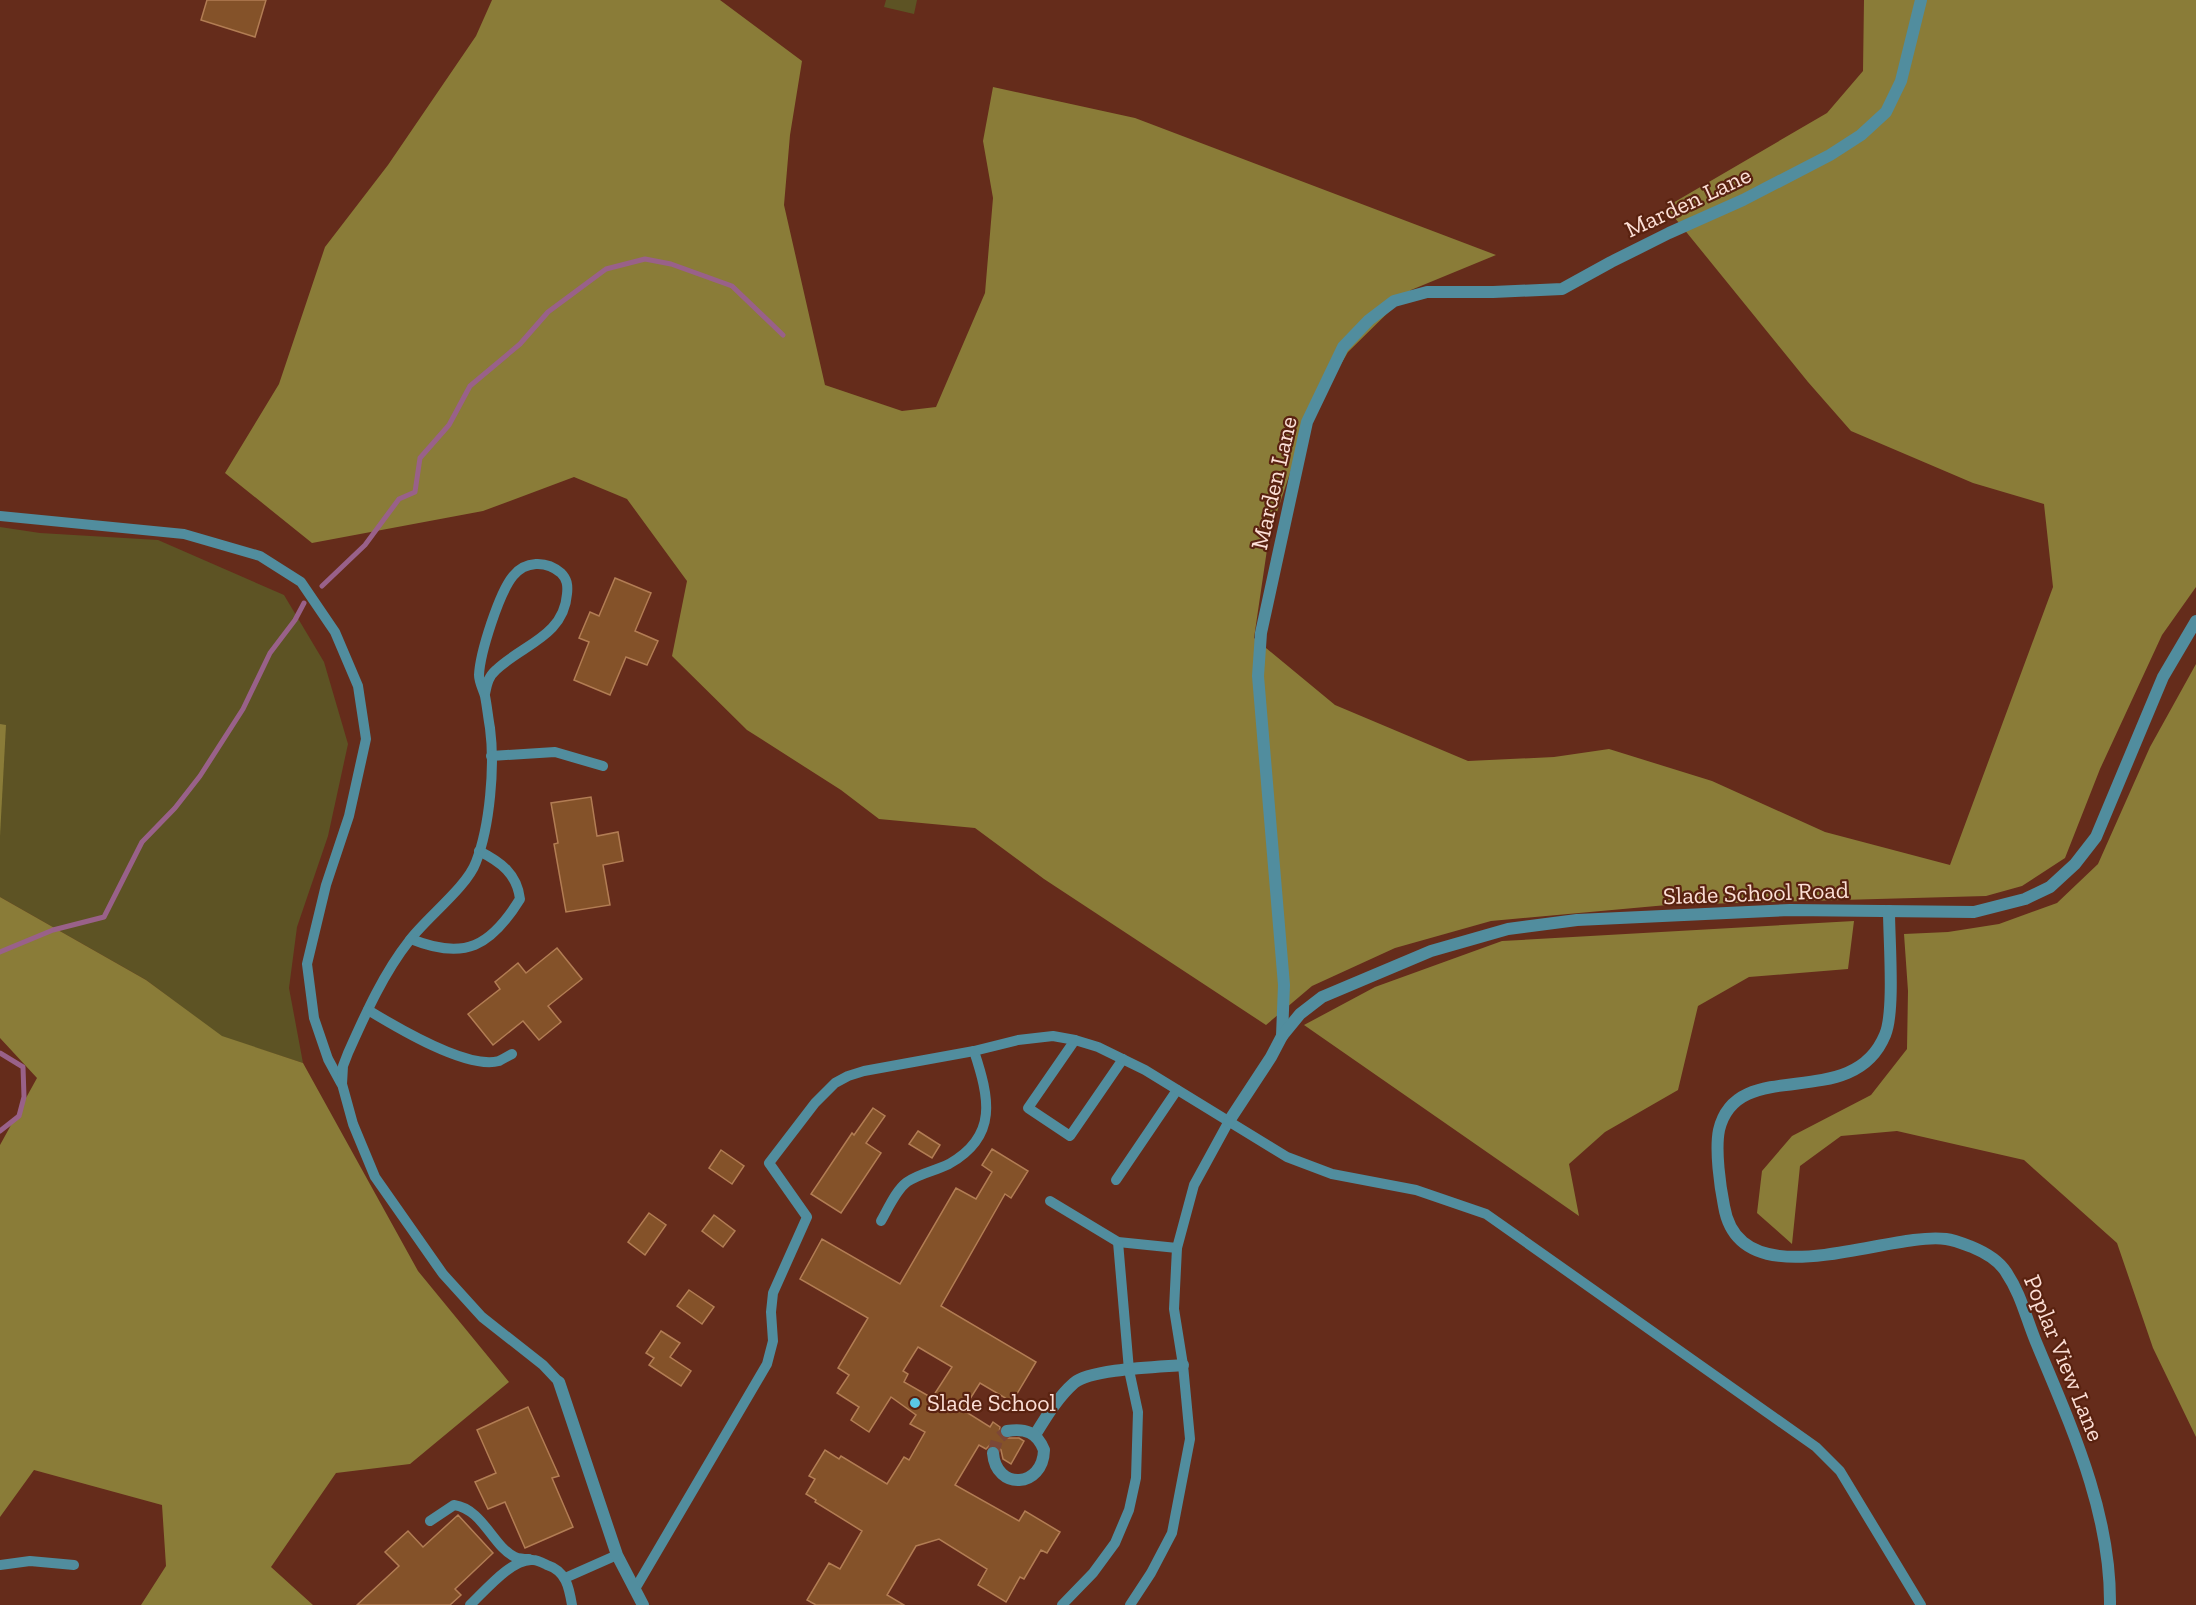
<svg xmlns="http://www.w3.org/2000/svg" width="2196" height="1605" viewBox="0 0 2196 1605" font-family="'Zilla Slab',serif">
<rect width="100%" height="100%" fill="#652c1b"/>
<!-- green -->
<g fill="#5d5324">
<path d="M886 0H917L914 14 884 7Z"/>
<path d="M0 527 40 533 158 540 284 595 324 662 348 744 328 836 297 927 289 988 303 1063 222 1037 146 980 0 897Z"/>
</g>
<!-- forest -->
<g fill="#8a7c38">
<path d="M492 0H720L802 61 790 135 784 205 825 385 902 411 936 407 985 293 993 198 983 141 993 87 1135 118 1496 255 1411 290 1348 352 1307 422 1269 536 1254 638 1335 705 1468 761 1554 757 1609 749 1712 781 1825 832 1950 865 2053 587 2044 504 1973 483 1851 431 1808 382 1666 207 1827 113 1863 71 1864 0H2196V587L2162 635 2100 769 2065 858 2022 886 1986 896 1667 905 1491 921 1395 948 1312 986 1266 1025 1044 879 975 828 879 819 841 790 747 730 672 656 687 581 627 499 574 477 483 511 312 543 225 473 279 384 325 247 388 165 476 36Z"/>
<path d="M2196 664V1437L2153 1348 2117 1243 2024 1160 1897 1131 1841 1136 1800 1166 1792 1244 1757 1213 1762 1171 1792 1136 1871 1095 1907 1049 1908 991 1904 934 1948 932 1999 924 2057 903 2098 864 2150 747Z"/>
<path d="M0 724 6 725 0 836Z"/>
<path d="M0 897 146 980 222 1036 303 1063 418 1271 509 1382 410 1464 336 1473 271 1567 313 1605H141L166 1566 162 1505 34 1470 0 1517V1145L37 1078 0 1038Z"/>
<path d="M1854 921 1848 969 1749 977 1698 1006 1678 1090 1605 1132 1569 1164 1579 1216 1304 1025 1375 987 1502 941Z"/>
</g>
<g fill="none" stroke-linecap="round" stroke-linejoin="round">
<!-- stream -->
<g stroke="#996189" stroke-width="5">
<path d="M322 586 365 545 399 499 415 492 420 458 449 425 470 386 520 344 548 312 606 269 645 259 671 264 732 286 783 335"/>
<path d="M0 952 53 930 104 917 142 842 175 808 200 776 243 709 270 653 295 620 304 603"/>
<path d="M0 1053 23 1067 24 1097 19 1116 0 1131"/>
</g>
</g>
<!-- building -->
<g fill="#845229" stroke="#b27d54" stroke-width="1.5" fill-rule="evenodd">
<path d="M207 0H266L255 37 201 20Z"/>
<path d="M615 578 651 593 635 631 658 641 647 665 626 657 610 695 574 680 589 642 579 638 590 612 599 616Z"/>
<path d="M591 797 597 836 618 832 623 861 603 865 610 905 566 912 554 844 558 843 551 803Z"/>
<path d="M557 948 582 979 548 1006 561 1022 539 1040 523 1021 493 1045 468 1014 500 989 495 982 518 963 526 973Z"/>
<path d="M873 1108 885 1116 866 1143 881 1153 841 1213 811 1194 852 1133 854 1135Z"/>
<path d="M918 1131 940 1145 932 1158 909 1144Z"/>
<path d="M992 1149 1028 1171 1011 1198 1005 1194 941 1306 1036 1362 1012 1402 980 1383 963 1410 990 1427 993 1422 1000 1427 999 1433 1003 1438H1019L1024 1441 1011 1464 1003 1459 1001 1450 996 1445H990L986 1449 979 1445 955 1485 1019 1521 1025 1511 1060 1532 1047 1553 1041 1550 1024 1579 1020 1577 1006 1602 978 1585 987 1569 939 1539 916 1546 887 1595 904 1605H816L807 1600 829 1563 840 1569 862 1531 815 1502 816 1500 806 1494 815 1479 809 1476 825 1450 839 1459 841 1456 887 1484 904 1457 909 1460 925 1432 910 1424 916 1415 891 1397 869 1432 851 1420 859 1407 837 1393 849 1375 838 1368 868 1318 800 1279 822 1239 900 1284 956 1188 976 1199 992 1172 982 1165ZM918 1347 952 1367 932 1398 904 1382 908 1374 903 1371Z"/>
<path d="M721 1150 744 1166 732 1184 709 1168Z"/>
<path d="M649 1213 666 1225 645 1255 628 1242Z"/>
<path d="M714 1215 735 1231 723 1247 702 1231Z"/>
<path d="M689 1290 714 1307 702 1324 677 1306Z"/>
<path d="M661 1331 680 1343 670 1357 691 1371 681 1386 649 1365 654 1358 646 1353Z"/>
<path d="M528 1407 559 1476 552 1478 573 1527 525 1548 505 1502 488 1509 475 1482 496 1473 477 1430Z"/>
<path d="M458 1515 493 1553 455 1589 461 1595 450 1605H357L399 1566 385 1552 408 1531 423 1547Z"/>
</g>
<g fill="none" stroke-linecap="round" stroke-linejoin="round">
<!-- street-tunnel -->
<path stroke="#7c4737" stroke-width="12" stroke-dasharray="12 6" stroke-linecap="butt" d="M993 1453 997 1440 1007 1431"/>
<!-- lane -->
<g stroke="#518d9e" stroke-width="10">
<path d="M0 516 184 534 260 556 301 582 335 632 358 686 366 739 349 816 326 885 307 964 314 1018 328 1059 341 1083"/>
<path d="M485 694C487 684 488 677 496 670 522 645 564 636 567 594 568 585 567 579 561 573 546 560 525 561 513 576 499 593 480 653 479 675 479 682 483 689 485 696 487 706 488 717 490 728 495 766 490 826 476 862 467 887 426 918 409 941 383 974 365 1015 348 1053L343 1066 342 1084 353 1124 375 1177 443 1274 482 1317 543 1365 559 1382"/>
<path d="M491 756 555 752 603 766"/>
<path d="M411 939C465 961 491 946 520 899 517 874 501 862 479 851"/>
<path d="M368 1010C396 1027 467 1070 499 1061 503 1059 508 1056 512 1054"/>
<path d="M1075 1040 1028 1108 1070 1136 1123 1059"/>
<path d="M1116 1180 1177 1090"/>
<path d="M1050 1201 1118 1242 1177 1248"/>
<path d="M881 1221C888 1209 896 1190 907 1182 920 1173 935 1171 949 1164 999 1136 989 1097 974 1051"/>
<path d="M430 1521 454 1505C483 1509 493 1547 515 1557 519 1559 525 1559 529 1559"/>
<path d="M0 1565 30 1561 74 1565"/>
<path d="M565 1578 617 1555"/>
<path d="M635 1589 767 1364 773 1341 771 1312 773 1293 807 1217 769 1163 815 1103 835 1083 848 1076 864 1071 974 1051 1018 1040 1053 1036 1075 1040 1098 1047 1145 1070 1287 1157 1332 1174 1416 1190 1486 1214 1816 1447 1840 1471 1921 1605"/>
<path d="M470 1605C485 1591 512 1558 533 1560 538 1560 543 1563 547 1565 566 1571 569 1587 572 1605"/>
<path d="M1062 1605 1093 1573 1115 1543 1129 1510 1136 1478 1138 1412 1129 1370 1118 1242"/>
<path d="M1130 1605 1151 1573 1172 1533 1190 1439 1183 1365 1174 1309 1177 1248 1194 1185 1229 1121"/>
</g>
<!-- street -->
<g stroke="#518d9e" stroke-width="12">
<path d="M1889 911C1889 940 1895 1012 1885 1035 1852 1115 1737 1053 1719 1130 1715 1150 1720 1186 1724 1206 1740 1302 1887 1231 1946 1239 1954 1240 1964 1244 1972 1247 1984 1252 1999 1261 2006 1272 2021 1294 2026 1318 2036 1342 2071 1426 2111 1512 2110 1605"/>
<path d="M1282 1036 1284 985 1258 676 1261 633 1307 422 1343 347 1369 320 1394 301 1427 292H1493L1562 289 1611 262 1669 233 1743 200 1830 155 1861 135 1886 112 1901 81 1921 0"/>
<path d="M1229 1121 1271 1057 1282 1036 1300 1014 1322 997 1431 951 1508 929 1577 920 1790 910 1974 912 2025 899 2050 887 2075 864 2096 837 2163 677 2196 621"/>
<path d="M559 1382 617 1555 643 1605"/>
<path d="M1035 1435C1046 1417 1058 1397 1074 1383 1090 1369 1159 1367 1183 1365"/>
<path d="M993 1453C996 1491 1043 1488 1044 1450 1037 1432 1025 1428 1007 1431"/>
</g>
</g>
<!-- markers -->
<circle fill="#5ac8e5" stroke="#592210" stroke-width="2" cx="915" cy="1403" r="6"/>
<g text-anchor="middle" stroke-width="4.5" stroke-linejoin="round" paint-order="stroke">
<!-- street labels -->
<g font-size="24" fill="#fcdfd6" stroke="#592210">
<text transform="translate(1688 202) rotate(-25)" y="8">Marden Lane</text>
<text transform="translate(1274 483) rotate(-77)" y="8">Marden Lane</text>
<text transform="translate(1756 893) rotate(-2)" y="8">Slade School Road</text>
<text transform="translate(2064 1358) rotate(68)" y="8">Poplar View Lane</text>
</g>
<!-- poi labels -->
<g font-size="24" fill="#fcdfd6" stroke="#592210" text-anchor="start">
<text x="927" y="1411">Slade School</text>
</g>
</g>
</svg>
